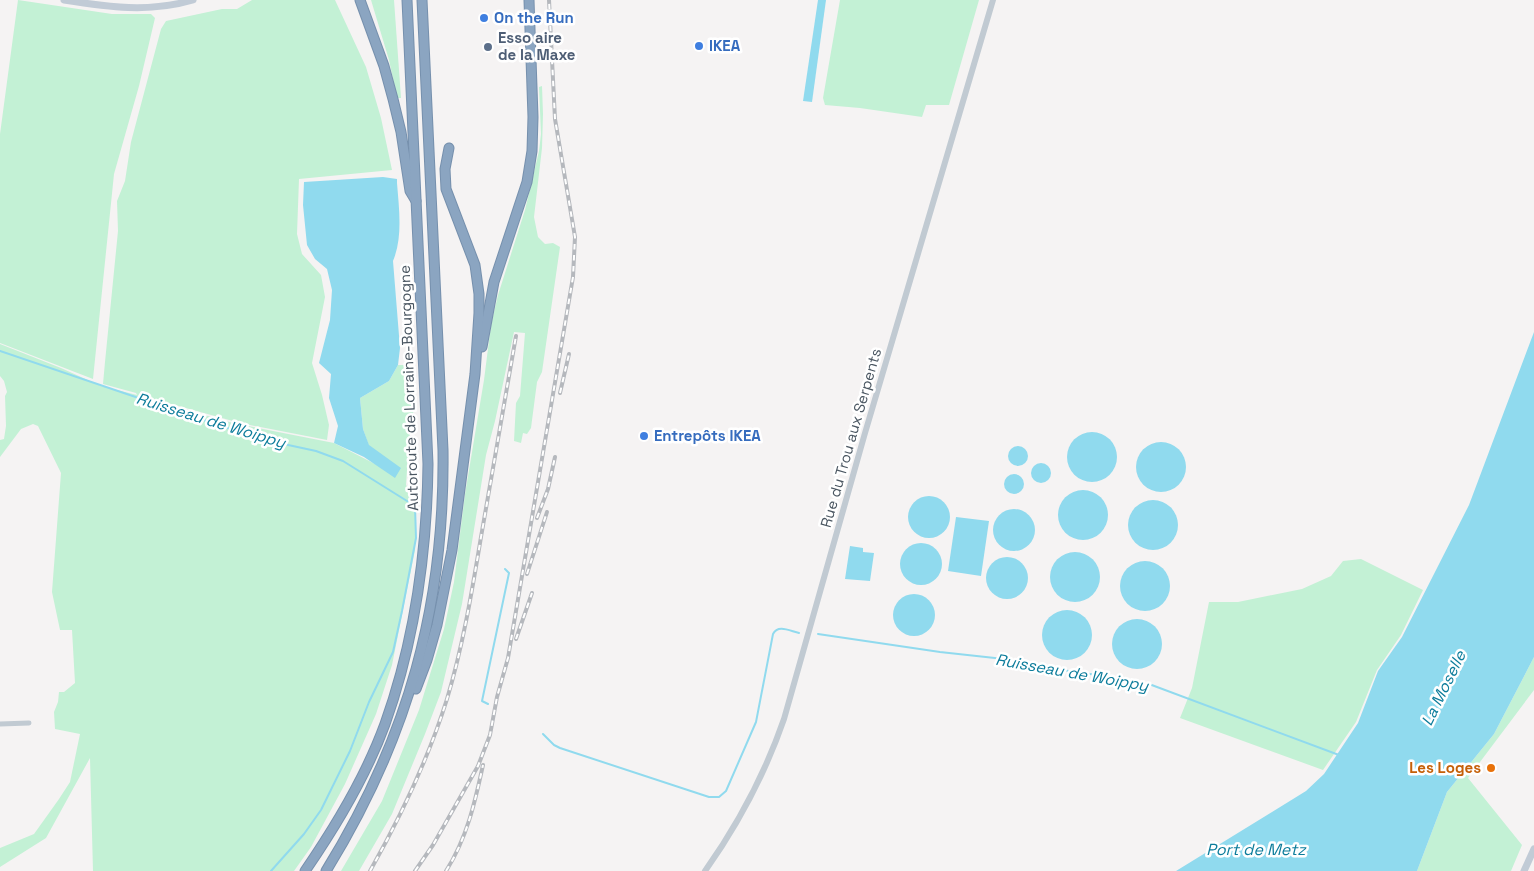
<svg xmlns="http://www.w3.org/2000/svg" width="1534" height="871" viewBox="0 0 1534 871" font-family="'Space Grotesk',sans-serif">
<rect width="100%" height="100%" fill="#f5f3f3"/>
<!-- green -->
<g fill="#c3f1d5">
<path d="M18 0 112 14H151L155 18 139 86 114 174 93 379 0 343V134Z"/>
<path d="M252 0H335L366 67 381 118 392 170 299 179 297 234 302 254 321 275 325 297 312 363 322 395 329 425 327 440 240 423 146 397 147 399 233 423 334 443 379 466 383 456 369 446 363 429 360 398 389 381 398 365H413L416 394 409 441 406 485 415 498 416 528 415 550 392 665 376 714 345 784 311 847 294 871H93L90 758 46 838 0 867V848L34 834 59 799 70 782 80 734 55 729 54 712 58 702 59 692H64L75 683 72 630H60L52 592 61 473 38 426 33 424 21 429 0 457V440L4 439 6 426 5 396 7 392 4 381 0 376V344L61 368 101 386 137 395 136 393 103 384 105 362 118 231 117 201 125 181 131 142 161 29 166 21 222 9H237Z"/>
<path d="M371 0H394L401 98H397L389 60Z"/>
<path d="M840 0H979L949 105H926L922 117 860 108 825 105 823 98Z"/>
<path d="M542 86 543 114 542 148 534 217 538 237 545 244 553 243 560 247 542 372 537 382 531 428 527 434 523 433 521 443 514 441 516 403 520 396 525 333 514 332 495 421 486 455 462 604 441 692 425 734 392 814 359 871H341L382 801 419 710 444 629 454 582 465 494 484 380 491 325 498 295 525 210 539 151 541 134 539 87Z"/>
<path d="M1361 559 1423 590 1401 635 1377 670 1356 722 1323 770 1180 718 1192 688 1209 602H1238L1302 589 1331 576 1343 561Z"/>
<path d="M1534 657V690L1468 778 1522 845 1511 871H1417L1447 792 1494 734Z"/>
</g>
<!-- water -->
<g fill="#90daee">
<path d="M818 0H826L812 102 803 101Z"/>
<path d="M383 177 397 179V183C399 209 403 237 393 261L400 348 398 365 389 381 360 398 363 429 369 445 401 468 395 478 364 457 334 443 338 426 329 398 331 374 319 363 330 320 332 290 327 269 315 259 307 245 303 205 304 182Z"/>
<path d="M1534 332V657L1494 734 1447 792 1417 871H1176L1306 791 1324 774 1358 723 1378 671 1402 637 1469 505Z"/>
<circle cx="1092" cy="457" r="25"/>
<circle cx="1161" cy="467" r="25"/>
<circle cx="1018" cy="456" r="10"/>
<circle cx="1041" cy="473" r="10"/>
<circle cx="1014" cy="484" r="10"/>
<circle cx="1083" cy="515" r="25"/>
<circle cx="929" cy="517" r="21"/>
<circle cx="1153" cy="525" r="25"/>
<circle cx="1014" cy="530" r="21"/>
<path d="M956 517 989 521 981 576 948 571Z"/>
<circle cx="921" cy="564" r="21"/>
<path d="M850 546 863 548V552L874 553 870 581 845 579Z"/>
<circle cx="1075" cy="577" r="25"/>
<circle cx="1007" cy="578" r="21"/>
<circle cx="1145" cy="586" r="25"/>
<circle cx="914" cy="615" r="21"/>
<circle cx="1067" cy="635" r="25"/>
<circle cx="1137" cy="644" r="25"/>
</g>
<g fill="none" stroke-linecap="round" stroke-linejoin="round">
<!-- stream -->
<g stroke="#90daee" stroke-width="2">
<path d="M0 351 218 425 265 440 316 451 343 461 415 506"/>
<path d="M818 634 940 652 1004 659 1040 667 1090 674 1149 684 1339 755"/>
<path d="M488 704 482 701 509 573 505 569"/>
<path d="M543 734 554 745 560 748 709 797H719L726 791 756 722 773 634C778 624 790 631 799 633"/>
<path d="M271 871 304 834 321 810 350 751 369 702 393 652 402 611 416 538 415 506 418 508"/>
</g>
<defs>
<g id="motorway">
<path d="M360 0 384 66 393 99 401 132 410 191 416 201"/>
<path d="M482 347 494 282 527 182 532 151 533 117 529 0"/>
<path d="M416 689 427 660 437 625 452 550 475 374 479 313V294L475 265 446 189 445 169 449 148"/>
<path d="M305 871C336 826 366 776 385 724 415 640 427 552 428 464L407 0"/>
<path d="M326 871C408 738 445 606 443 450L422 0"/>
</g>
</defs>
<!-- motorway casing -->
<use href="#motorway" stroke="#7690ad" stroke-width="11"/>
<!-- minor -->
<path stroke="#c1cad2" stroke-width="5" d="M0 724 29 723"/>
<!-- tertiary -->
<path stroke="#c1cad2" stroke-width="6" d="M705 871C739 823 765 774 784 719L865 433 993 0"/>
<!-- secondary -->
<g stroke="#c1cbd6" stroke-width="7">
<path d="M64 0C108 7 149 13 193 0"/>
<path d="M1524 871 1534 849"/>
</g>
<!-- motorway -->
<use href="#motorway" stroke="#8ba5c1" stroke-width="9"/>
<defs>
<g id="rail">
<path d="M560 393 569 354"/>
<path d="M537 518 548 489 555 457"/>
<path d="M527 574 547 512"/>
<path d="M516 639 532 593"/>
<path d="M370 871C401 816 428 760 447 699 463 646 472 591 481 537 493 470 504 403 516 336"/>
<path d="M415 871 433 845 478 766 490 735 497 697 508 658 573 277 575 237 555 119 549 0"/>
<path d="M446 871C467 838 475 802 483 765"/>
</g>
</defs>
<!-- rail casing -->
<use href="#rail" stroke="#b5b8bd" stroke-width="4"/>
<!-- rail -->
<use href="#rail" stroke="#fff" stroke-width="2" stroke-dasharray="5.5" stroke-linecap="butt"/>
</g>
<!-- markers -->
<g fill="#3f7fe0" stroke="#fff" stroke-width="2">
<circle cx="484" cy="18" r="5"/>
<circle cx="699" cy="46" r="5"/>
<circle cx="644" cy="436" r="5"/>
</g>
<circle fill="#5c6f8a" stroke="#fff" stroke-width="2" cx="488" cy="47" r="5"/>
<circle fill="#e8710a" stroke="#fff" stroke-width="2" cx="1491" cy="768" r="5"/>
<g text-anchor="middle" stroke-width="5" stroke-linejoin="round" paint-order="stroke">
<!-- shop labels -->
<g font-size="15" font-weight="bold" fill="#366cbe" stroke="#fff" text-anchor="start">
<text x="494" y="23">On the Run</text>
<text x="709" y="51">IKEA</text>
<text x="654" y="441">Entrepôts IKEA</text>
</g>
<!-- service labels -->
<g font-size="15" font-weight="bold" fill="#4e5e75" stroke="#fff" text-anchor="start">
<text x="498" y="43">Esso aire<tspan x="498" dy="17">de la Maxe</tspan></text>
</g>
<!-- street labels -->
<g font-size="15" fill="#4a5661" stroke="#fff">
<text transform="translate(409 388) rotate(-92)" y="5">Autoroute de Lorraine-Bourgogne</text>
<text transform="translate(851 438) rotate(-74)" y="5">Rue du Trou aux Serpents</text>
</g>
<!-- food labels -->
<g font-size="15" font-weight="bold" fill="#c56008" stroke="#fff" text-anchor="end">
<text x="1481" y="773">Les Loges</text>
</g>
<!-- water labels -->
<g font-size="16" font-style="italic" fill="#0c7c9b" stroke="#fff">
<text transform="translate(211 420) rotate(17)" y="6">Ruisseau de Woippy</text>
<text transform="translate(1072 672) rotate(10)" y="6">Ruisseau de Woippy</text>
<text transform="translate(1443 688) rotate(-64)" y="6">La Moselle</text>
<text x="1256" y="855">Port de Metz</text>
</g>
</g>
</svg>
